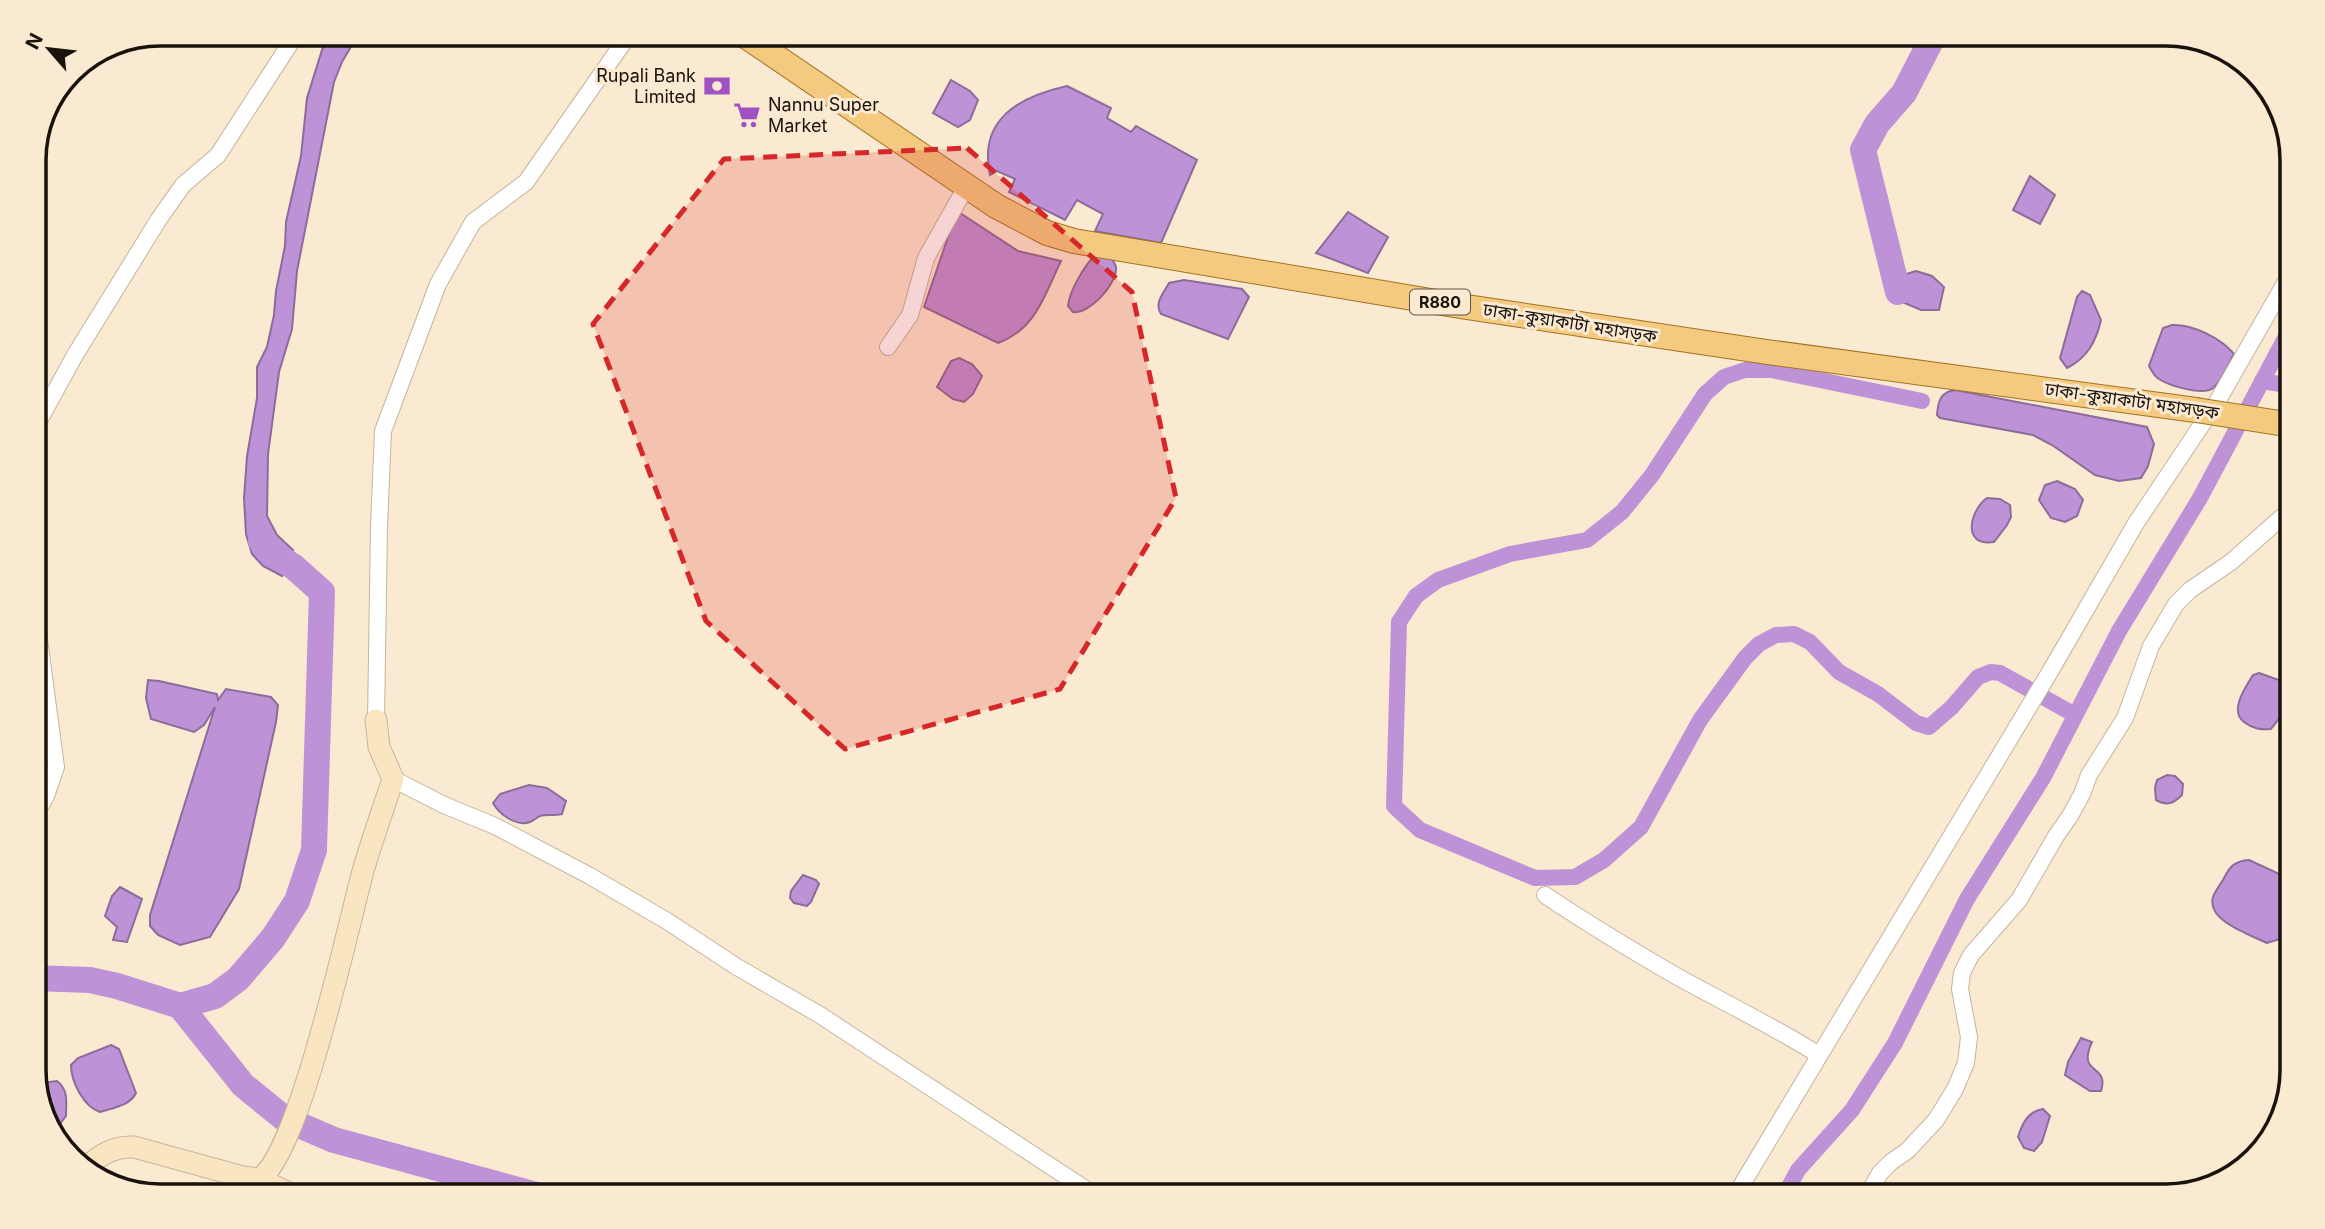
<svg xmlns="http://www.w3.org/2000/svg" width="2325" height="1229" viewBox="0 0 2325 1229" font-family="Inter,'Noto Sans Bengali',sans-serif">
<rect width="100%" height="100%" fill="#fbead2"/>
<!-- water -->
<g fill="#be92d6" stroke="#8c6c99" stroke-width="2">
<path d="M337 33H359L342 62 334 82 297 271 292 329 279 372 268 454 267 516 277 535 293 550 282 576 263 566 252 554 246 534 244 498 247 456 257 398V367L267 347 274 315 276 291 285 246 286 222 301 156 307 98 322 50 327 40Z"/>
<path d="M951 80 970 91 978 100 970 120 958 127 933 113Z"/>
<path d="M1067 86 1111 108 1107 118 1131 132 1136 126 1197 160 1161 243 1095 231 1103 214 1077 200 1065 220 1009 192 1015 179 997 171 990 175C978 119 1019 97 1067 86Z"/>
<path d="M2030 176 2055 195 2040 224 2013 210Z"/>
<path d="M957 211 1018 251 1061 261C1044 296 1036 329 998 343L924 307Z"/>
<path d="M1348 212 1388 237 1368 273 1316 253Z"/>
<path d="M1095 255 1111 257C1113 261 1115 263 1116 267 1118 283 1089 315 1073 312L1068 306C1070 289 1084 267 1095 255Z"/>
<path d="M1916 271 1932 276 1944 287 1939 310H1921L1900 301 1899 288 1906 274Z"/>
<path d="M1184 280 1242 289 1249 297 1228 339 1161 314C1154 303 1163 294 1169 283Z"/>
<path d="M2082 291 2090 295 2101 320C2096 342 2087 358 2067 368L2060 358 2077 297Z"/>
<path d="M2172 325C2192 324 2221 338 2234 354 2228 365 2222 381 2213 388 2203 396 2170 386 2159 379 2154 376 2152 371 2149 366L2163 328Z"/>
<path d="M959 358 972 364 982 376 973 394 964 402 953 399 937 387 951 361Z"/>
<path d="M1955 390 2147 427 2154 444 2148 466 2141 478 2119 481 2095 475 2052 445 2033 435 1940 418 1937 415C1938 402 1940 392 1955 390Z"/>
<path d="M2057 481 2075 489 2083 500 2077 516 2065 522 2051 518 2039 500 2045 485Z"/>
<path d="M1987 498 2000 499 2010 505 2011 517 2007 525 1994 542C1961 547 1970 510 1987 498Z"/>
<path d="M2259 673 2290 684C2295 702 2281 715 2271 729 2261 730 2253 729 2244 722 2229 711 2245 688 2253 675Z"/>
<path d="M148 680 159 681 217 694 218 700 226 689 271 697 278 705 276 722 239 889 210 937 180 945 158 935 150 926V915L215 707 204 725 194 732 151 719 146 698Z"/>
<path d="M2167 775 2175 776 2183 784 2182 795C2173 804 2167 806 2156 800L2155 788 2157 780Z"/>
<path d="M529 785 547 788 566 801 562 814C554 816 547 814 540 816 537 817 534 821 530 822 516 827 499 814 493 803L500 794Z"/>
<path d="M2249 860 2292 880V914L2280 939 2267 943C2251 935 2206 921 2213 897 2215 891 2221 884 2224 878 2230 866 2235 861 2249 860Z"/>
<path d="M803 875 816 880 819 884 811 902 807 906 794 903 790 898 791 891Z"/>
<path d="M120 887 142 899 127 942 113 940 117 927 105 916 112 896Z"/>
<path d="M2081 1038 2092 1042C2076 1076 2110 1063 2101 1091H2090L2065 1075 2068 1062Z"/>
<path d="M111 1045 119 1049 136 1093C130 1106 112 1108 100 1112 84 1107 71 1082 71 1065L78 1058Z"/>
<path d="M57 1081C69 1090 66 1103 66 1116L59 1125 52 1126 36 1087 41 1083Z"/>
<path d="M2043 1109 2050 1116 2042 1142 2034 1151 2024 1148 2018 1137C2022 1124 2028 1111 2043 1109Z"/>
</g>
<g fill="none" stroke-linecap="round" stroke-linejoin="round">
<!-- canal -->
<g stroke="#be92d6" stroke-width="16">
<path d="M2262 381 2292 386"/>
<path d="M1922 401 1771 370H1745L1724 377 1705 394 1652 475 1622 512 1587 540 1510 554 1438 580 1416 596 1399 622 1394 806 1420 830 1535 878 1575 877 1604 860 1641 827 1700 720 1745 658 1759 644 1776 635 1794 634 1810 642 1839 672 1878 694 1916 723 1929 727 1952 707 1978 677 1991 672 2000 673 2075 715"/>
<path d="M1784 1196 1798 1170 1852 1110 1895 1043 1967 899 2043 778 2119 631 2200 498 2292 325"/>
</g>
<!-- river -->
<g stroke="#be92d6" stroke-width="26">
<path d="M1898 292 1863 150 1877 124 1904 93 1935 33"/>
<path d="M34 978 90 980 117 986 180 1006 243 1085 285 1119 334 1140 540 1196"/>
<path d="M180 1006 215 996 238 979 273 938 297 901 314 850 322 592 294 567 271 552 261 541"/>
</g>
<defs>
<g id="street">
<path d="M888 347 910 315 926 258 966 187"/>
<path d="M34 430 75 355 159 219 183 185 218 155 297 33"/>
<path d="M34 602 56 767 46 796 34 817"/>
<path d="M376 720 379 526 383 431 438 284 473 222 526 182 630 33"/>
<path d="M393 779 444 805 495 826 590 876 667 921 737 967 820 1015 1096 1196"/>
<path d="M1545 895C1588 924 1633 951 1678 977 1725 1003 1773 1026 1819 1055"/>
<path d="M1735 1196 2051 670 2136 523 2217 402 2292 271"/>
<path d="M1867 1196 1880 1173 1891 1162 1907 1151 1936 1120 1955 1089 1966 1063 1969 1037 1960 989 1962 973 1971 955 2019 900 2056 836 2070 816 2082 794 2089 775 2125 718 2151 646 2176 604 2190 590 2231 562 2282 517 2292 515"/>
</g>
<g id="secondary">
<path d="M86 1168C101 1154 114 1146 134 1147L243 1177 259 1179C299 1155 348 926 363 871 372 840 383 810 393 779L379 747 376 720"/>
<path d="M259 1179 295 1196"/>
</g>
<path id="primary" d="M741 33 996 206 1047 233 1074 241 1460 306 1767 352 2196 410"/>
</defs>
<!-- street casing -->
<use href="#street" stroke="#c5b59e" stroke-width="18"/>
<!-- secondary casing -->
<use href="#secondary" stroke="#c5b59e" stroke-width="23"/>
<!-- primary casing -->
<use href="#primary" stroke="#a27320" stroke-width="26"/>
<!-- street -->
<use href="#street" stroke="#fff" stroke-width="16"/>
<!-- secondary -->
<use href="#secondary" stroke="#f9e5c0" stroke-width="21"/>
<!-- primary -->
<use href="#primary" stroke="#f3ca80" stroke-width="24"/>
<defs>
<path id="primary-bridge" d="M2196 410 2292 425"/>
</defs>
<!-- primary-bridge casing -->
<use href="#primary-bridge" stroke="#a27320" stroke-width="26" stroke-linecap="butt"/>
<!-- primary-bridge -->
<use href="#primary-bridge" stroke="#f3ca80" stroke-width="24"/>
</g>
<!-- marked area -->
<path fill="#d62828" fill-opacity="0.2" stroke="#d62828" stroke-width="5" stroke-dasharray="14 9" stroke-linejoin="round" d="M967 148 1132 292 1176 498 1060 689 845 749 706 621 593 324 724 159Z"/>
<!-- icons -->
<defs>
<symbol id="bank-bare" viewBox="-9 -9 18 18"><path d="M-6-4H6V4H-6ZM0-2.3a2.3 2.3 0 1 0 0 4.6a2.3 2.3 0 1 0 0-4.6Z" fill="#a052c4" stroke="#fbead2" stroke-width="2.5" paint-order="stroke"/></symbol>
<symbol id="supermarket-bare" viewBox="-9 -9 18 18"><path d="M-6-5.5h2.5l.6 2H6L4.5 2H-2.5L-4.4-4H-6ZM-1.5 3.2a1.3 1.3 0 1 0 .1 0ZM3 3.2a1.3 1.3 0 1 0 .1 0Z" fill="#a052c4" stroke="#fbead2" stroke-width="2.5" paint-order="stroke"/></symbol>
</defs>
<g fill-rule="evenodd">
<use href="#bank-bare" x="698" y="67" width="38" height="38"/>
<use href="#supermarket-bare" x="728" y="96" width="38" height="38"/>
</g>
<g text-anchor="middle" stroke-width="6" stroke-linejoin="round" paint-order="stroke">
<!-- shield labels -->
<rect fill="#fbead2" stroke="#5d5447" stroke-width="2" x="1410" y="289.5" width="60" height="25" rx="5"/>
<g font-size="16" font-weight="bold" fill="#19130b">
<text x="1440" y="308">R880</text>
</g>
<!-- poi labels -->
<g font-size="18" fill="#19130b" stroke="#fbead2" text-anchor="end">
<text x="696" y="82">Rupali Bank<tspan x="696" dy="21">Limited</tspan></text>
<text x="768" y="111" text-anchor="start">Nannu Super<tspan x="768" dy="21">Market</tspan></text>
</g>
<!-- street labels -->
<g font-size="18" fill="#19130b" stroke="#fbead2">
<text transform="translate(1570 323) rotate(9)" y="6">ঢাকা-কুয়াকাটা মহাসড়ক</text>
<text transform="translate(2132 401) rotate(8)" y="6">ঢাকা-কুয়াকাটা মহাসড়ক</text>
</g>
</g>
<!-- crop -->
<path d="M0 0H2325V1229H0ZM160 46H2166A114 114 0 0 1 2280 160V1070A114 114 0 0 1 2166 1184H160A114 114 0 0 1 46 1070V160A114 114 0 0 1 160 46Z" fill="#fbead2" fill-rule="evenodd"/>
<path fill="none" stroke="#19130b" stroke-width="3.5" d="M160 46H2166A114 114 0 0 1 2280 160V1070A114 114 0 0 1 2166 1184H160A114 114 0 0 1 46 1070V160A114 114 0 0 1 160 46Z"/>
<!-- north arrow -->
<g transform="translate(49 49) rotate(298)" stroke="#fbead2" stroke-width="5" paint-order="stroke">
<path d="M0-5L12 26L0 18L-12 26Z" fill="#19130b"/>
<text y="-10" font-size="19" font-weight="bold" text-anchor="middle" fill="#19130b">N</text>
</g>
</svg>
